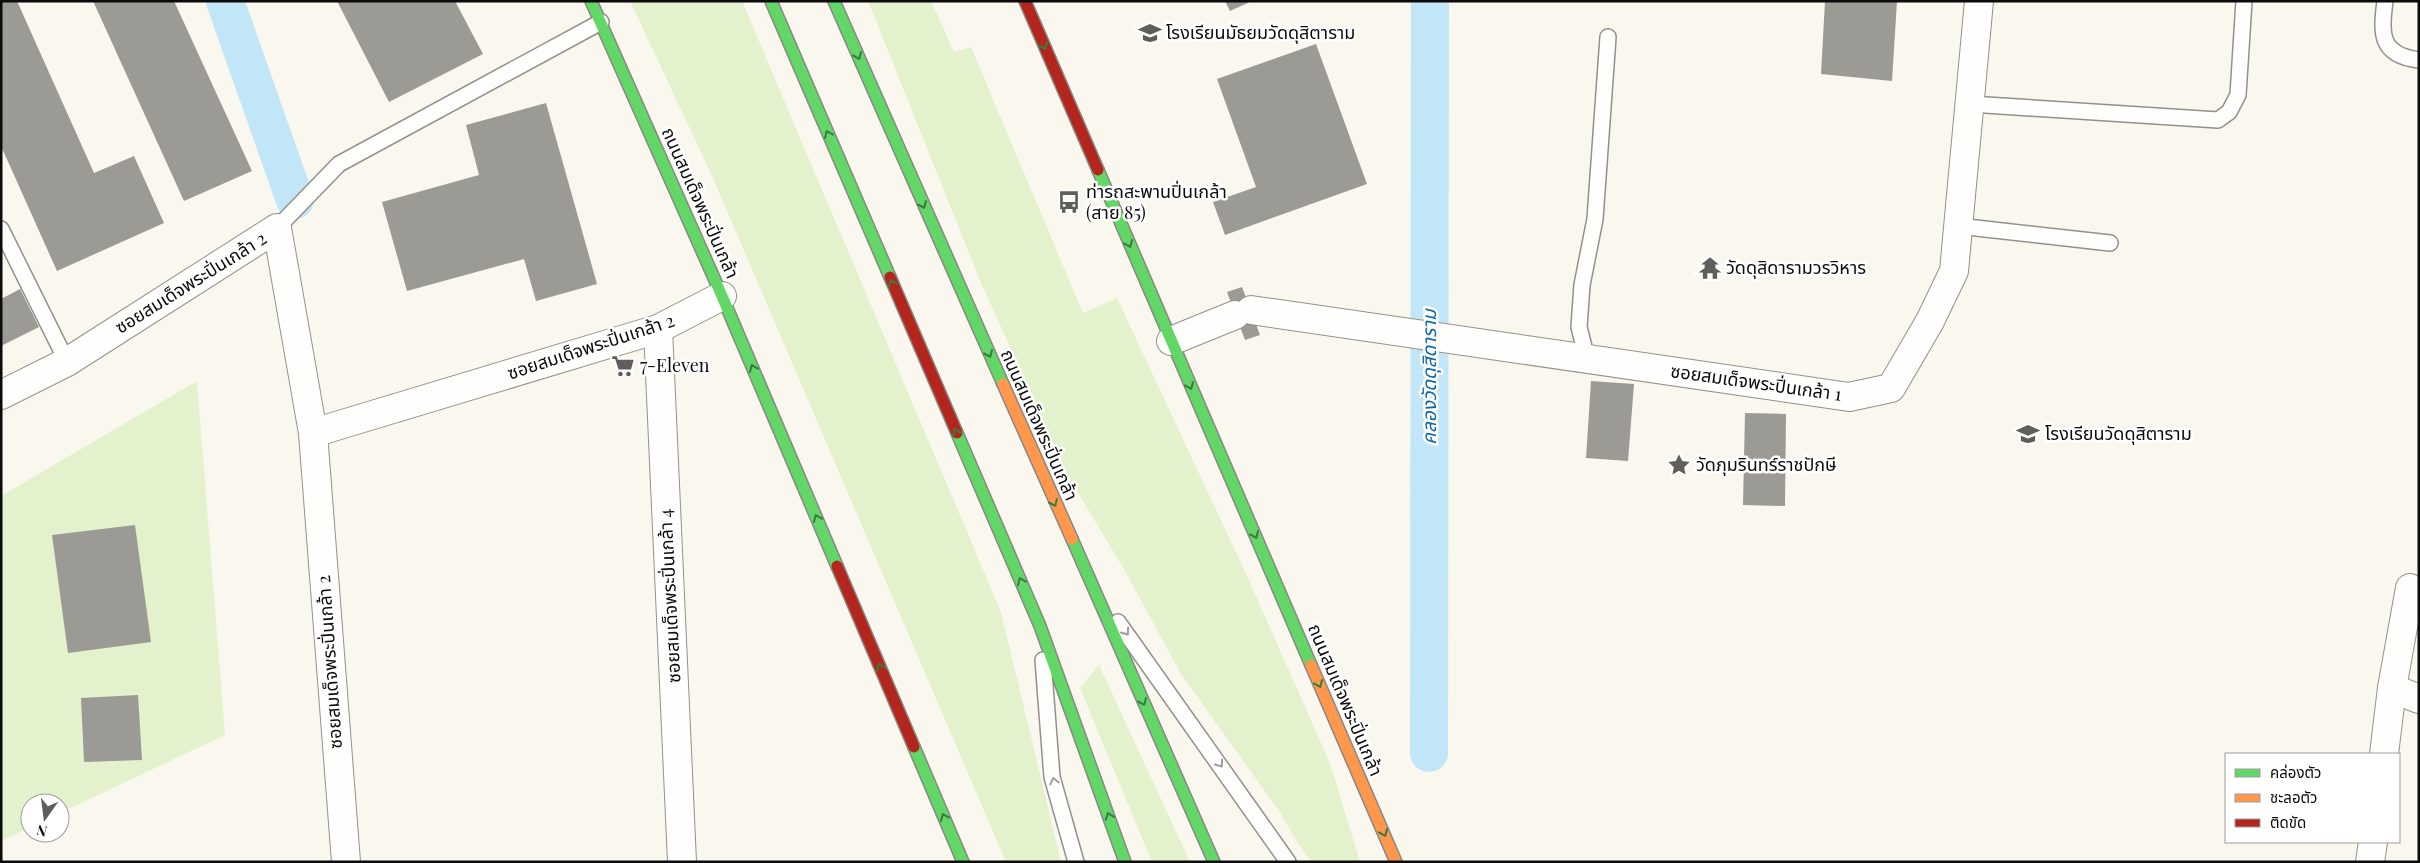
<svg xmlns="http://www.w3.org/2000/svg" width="2420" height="863" viewBox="0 0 2420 863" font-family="'Playfair Display','Noto Sans Thai',serif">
<rect width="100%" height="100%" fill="#faf7ee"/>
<!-- green -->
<g fill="#e3f2cc">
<path d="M630 1H742L1001 612 1061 862H1006L713 178Z"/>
<path d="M868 1H931L954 52 971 47 1083 313 1117 298 1248 578 1330 763 1360 862H1312L1299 845 1279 811 1181 674 1125 571 1068 476 981 283Z"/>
<path d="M197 381 225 735 60 813V803H30V827L1 841V496Z"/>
<path d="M1099 665 1190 862H1152L1080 688Z"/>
</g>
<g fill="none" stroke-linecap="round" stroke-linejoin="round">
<!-- canal -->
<g stroke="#c1e6f8" stroke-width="38">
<path d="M225 1 295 200"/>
<path d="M1429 753 1430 1"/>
</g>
</g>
<!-- building -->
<g fill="#9c9a95">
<path d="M1 1H17L94 173 134 156 164 223 57 271 1 146Z"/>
<path d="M93 1H174L252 171 184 201Z"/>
<path d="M337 1H455L483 54 389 102Z"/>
<path d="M1225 1H1252L1230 11Z"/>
<path d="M1825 1H1897L1892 81 1821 74Z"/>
<path d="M1316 44 1367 184 1225 235 1213 202 1256 187 1217 79Z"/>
<path d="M546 103 597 284 536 301 524 259 407 291 382 202 479 175 466 125Z"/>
<path d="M1242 287 1260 335 1245 340 1227 292Z"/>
<path d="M20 289 39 327 1 346V299Z"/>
<path d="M1591 381 1634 384 1628 461 1586 458Z"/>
<path d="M1745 413 1786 414 1785 506 1743 505Z"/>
<path d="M135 525 151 642 68 653 52 535Z"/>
<path d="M138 695 142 760 84 762 81 698Z"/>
</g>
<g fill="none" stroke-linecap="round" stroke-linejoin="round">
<defs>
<g id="lane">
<path d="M2385 1C2381 33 2379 55 2419 60"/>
<path d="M1970 104 2218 120 2229 112 2238 95 2244 1"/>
<path d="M1958 226 2110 243"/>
<path d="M277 228 339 164 601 22"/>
<path d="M1 229 67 362"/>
<path d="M1587 359 1579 327 1582 285 1595 219 1608 37"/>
<path d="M1118 622 1288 862"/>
<path d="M1043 660 1052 777 1076 862"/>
</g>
<g id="street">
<path d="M1251 310 1849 397 1891 388 1930 321 1954 271 1979 1"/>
<path d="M658 329 682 862"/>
<path d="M1171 341 1235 315"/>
<path d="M1 395 67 362 277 228 313 433 346 862"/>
<path d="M313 433 658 329 722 296"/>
<path d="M2392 688 2419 699"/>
<path d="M2384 754 2392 688 2410 588"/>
<path d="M2370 862 2373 842"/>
</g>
<g id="fast">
<path d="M591 1 722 296 837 566"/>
<path d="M771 1 890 277"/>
<path d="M834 1 1003 384"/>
<path d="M1098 170 1311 665"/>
<path d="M957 433 1040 626 1125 862"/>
<path d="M1072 539 1214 862"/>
<path d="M914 747 963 862"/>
</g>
<g id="slow">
<path d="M1003 384 1072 539"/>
<path d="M1311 665 1396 862"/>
</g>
<g id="jam">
<path d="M1025 1 1098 170"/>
<path d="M890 277 957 433"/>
<path d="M837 566 914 747"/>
</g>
</defs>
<!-- lane casing -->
<use href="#lane" stroke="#93918d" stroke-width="18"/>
<!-- street casing -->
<use href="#street" stroke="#93918d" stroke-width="30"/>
<!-- fast casing -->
<use href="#fast" stroke="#898884" stroke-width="14"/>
<!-- slow casing -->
<use href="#slow" stroke="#898884" stroke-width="14"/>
<!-- jam casing -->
<use href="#jam" stroke="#898884" stroke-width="14"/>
<!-- lane -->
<use href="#lane" stroke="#fefefc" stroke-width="15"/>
<!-- street -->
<use href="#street" stroke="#fefefc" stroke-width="28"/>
<!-- fast -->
<use href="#fast" stroke="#63d668" stroke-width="11"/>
<!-- slow -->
<use href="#slow" stroke="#ff974d" stroke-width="11"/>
<!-- jam -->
<use href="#jam" stroke="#b3261e" stroke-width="11"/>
</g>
<!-- one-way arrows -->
<defs><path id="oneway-chevron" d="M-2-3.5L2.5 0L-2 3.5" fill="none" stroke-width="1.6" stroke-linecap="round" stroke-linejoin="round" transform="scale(1.25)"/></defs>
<g stroke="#3b7b3e">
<use href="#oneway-chevron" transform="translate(1044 46) rotate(67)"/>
<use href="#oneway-chevron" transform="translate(858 56) rotate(66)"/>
<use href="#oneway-chevron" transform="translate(828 134) rotate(-113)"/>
<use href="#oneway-chevron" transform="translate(923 205) rotate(66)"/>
<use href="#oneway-chevron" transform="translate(1129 244) rotate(67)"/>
<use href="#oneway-chevron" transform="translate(892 283) rotate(-113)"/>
<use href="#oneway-chevron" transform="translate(989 354) rotate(66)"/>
<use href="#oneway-chevron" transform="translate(753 368) rotate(-113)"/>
<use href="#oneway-chevron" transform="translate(1190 386) rotate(67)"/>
<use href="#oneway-chevron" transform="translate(956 432) rotate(-113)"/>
<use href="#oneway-chevron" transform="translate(1054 503) rotate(66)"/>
<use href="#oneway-chevron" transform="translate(817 518) rotate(-113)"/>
<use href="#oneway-chevron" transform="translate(1255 535) rotate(67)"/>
<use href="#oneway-chevron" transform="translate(1021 581) rotate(-113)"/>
<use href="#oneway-chevron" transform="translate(880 667) rotate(-113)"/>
<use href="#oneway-chevron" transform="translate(1319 684) rotate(67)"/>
<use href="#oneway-chevron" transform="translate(1143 702) rotate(66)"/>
<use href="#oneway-chevron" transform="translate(1109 816) rotate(-110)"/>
<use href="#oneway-chevron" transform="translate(944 817) rotate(-113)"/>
<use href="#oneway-chevron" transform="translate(1384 833) rotate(67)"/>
</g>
<g stroke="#9d9d9c">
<use href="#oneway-chevron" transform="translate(1126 632) rotate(54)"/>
<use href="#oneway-chevron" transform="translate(1220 764) rotate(54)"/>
<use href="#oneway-chevron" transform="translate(1054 781) rotate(-103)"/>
</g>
<!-- icons -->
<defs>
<symbol id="school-bare" viewBox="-9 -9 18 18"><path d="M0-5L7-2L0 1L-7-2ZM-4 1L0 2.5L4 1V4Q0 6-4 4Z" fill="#5f5e5a" stroke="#fff" stroke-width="2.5" paint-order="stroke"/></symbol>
<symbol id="bus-bare" viewBox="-9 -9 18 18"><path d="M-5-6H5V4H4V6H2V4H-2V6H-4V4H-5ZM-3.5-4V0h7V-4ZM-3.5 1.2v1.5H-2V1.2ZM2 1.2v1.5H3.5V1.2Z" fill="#5f5e5a" stroke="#fff" stroke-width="2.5" paint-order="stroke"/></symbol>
<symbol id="temple-bare" viewBox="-9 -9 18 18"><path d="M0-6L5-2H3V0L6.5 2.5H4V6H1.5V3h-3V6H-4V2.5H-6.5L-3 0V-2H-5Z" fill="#5f5e5a" stroke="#fff" stroke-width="2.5" paint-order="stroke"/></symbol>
<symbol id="supermarket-bare" viewBox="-9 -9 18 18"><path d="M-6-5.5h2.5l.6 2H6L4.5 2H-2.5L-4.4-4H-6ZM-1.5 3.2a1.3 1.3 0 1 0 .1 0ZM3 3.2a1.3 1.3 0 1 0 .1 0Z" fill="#5f5e5a" stroke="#fff" stroke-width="2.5" paint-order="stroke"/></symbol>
<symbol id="sight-bare" viewBox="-9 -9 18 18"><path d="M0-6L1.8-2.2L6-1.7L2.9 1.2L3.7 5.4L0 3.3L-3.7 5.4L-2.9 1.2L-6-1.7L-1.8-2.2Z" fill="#5f5e5a" stroke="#fff" stroke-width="2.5" paint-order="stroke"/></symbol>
</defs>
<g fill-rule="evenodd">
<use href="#school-bare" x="1134" y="17" width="32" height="32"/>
<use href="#bus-bare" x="1053" y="186" width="32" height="32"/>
<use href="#temple-bare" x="1694" y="252" width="32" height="32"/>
<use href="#supermarket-bare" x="607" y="350" width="32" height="32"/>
<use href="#school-bare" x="2012" y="418" width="32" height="32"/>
<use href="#sight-bare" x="1663" y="449" width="32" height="32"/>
</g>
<g text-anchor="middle" stroke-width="5" stroke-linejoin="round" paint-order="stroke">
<!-- poi labels -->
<g font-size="18" fill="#0b0b0b" stroke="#fff" text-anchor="start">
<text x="1166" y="39">โรงเรียนมัธยมวัดดุสิตาราม</text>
<text x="1086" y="198">ท่ารถสะพานปิ่นเกล้า<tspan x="1086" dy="21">(สาย 85)</tspan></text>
<text x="1726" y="274">วัดดุสิดารามวรวิหาร</text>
<text x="640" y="372">7-Eleven</text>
<text x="2045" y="440">โรงเรียนวัดดุสิตาราม</text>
<text x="1696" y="471">วัดภุมรินทร์ราชปักษี</text>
</g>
<!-- street labels -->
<g font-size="18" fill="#0b0b0b" stroke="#fff">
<text transform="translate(700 203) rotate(66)" y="6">ถนนสมเด็จพระปิ่นเกล้า</text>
<text transform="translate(191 283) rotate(-32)" y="6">ซอยสมเด็จพระปิ่นเกล้า 2</text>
<text transform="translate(591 347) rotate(-18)" y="6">ซอยสมเด็จพระปิ่นเกล้า 2</text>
<text transform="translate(1756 383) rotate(8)" y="6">ซอยสมเด็จพระปิ่นเกล้า 1</text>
<text transform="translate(1039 425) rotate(66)" y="6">ถนนสมเด็จพระปิ่นเกล้า</text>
<text transform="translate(670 596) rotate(-93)" y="6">ซอยสมเด็จพระปิ่นเกล้า 4</text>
<text transform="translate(330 662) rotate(-94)" y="6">ซอยสมเด็จพระปิ่นเกล้า 2</text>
<text transform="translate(1345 700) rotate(67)" y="6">ถนนสมเด็จพระปิ่นเกล้า</text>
</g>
<!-- water labels -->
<g font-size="19" font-style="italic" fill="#0a66a7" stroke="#fff">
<text transform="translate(1429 377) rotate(-90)" y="7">คลองวัดดุสิดาราม</text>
</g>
</g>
<!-- border -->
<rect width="2420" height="863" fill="none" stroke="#0b0b0b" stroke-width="5"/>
<!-- legend -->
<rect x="2225" y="753" width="175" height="90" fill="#ffffff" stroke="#9d9d9d"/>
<rect x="2235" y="769" width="25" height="8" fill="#63d668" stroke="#9d9d9d"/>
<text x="2270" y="778" font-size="15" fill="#0b0b0b">คล่องตัว</text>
<rect x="2235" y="794" width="25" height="8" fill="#ff974d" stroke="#9d9d9d"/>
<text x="2270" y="803" font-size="15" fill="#0b0b0b">ชะลอตัว</text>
<rect x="2235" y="819" width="25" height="8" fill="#b3261e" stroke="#9d9d9d"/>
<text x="2270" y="828" font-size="15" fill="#0b0b0b">ติดขัด</text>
<!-- north arrow -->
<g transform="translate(45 818) rotate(194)"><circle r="24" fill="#ffffff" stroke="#9d9d9d"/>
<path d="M0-4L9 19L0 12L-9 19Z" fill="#5f5e5a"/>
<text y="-8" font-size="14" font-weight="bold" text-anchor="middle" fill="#0b0b0b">N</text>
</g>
</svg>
